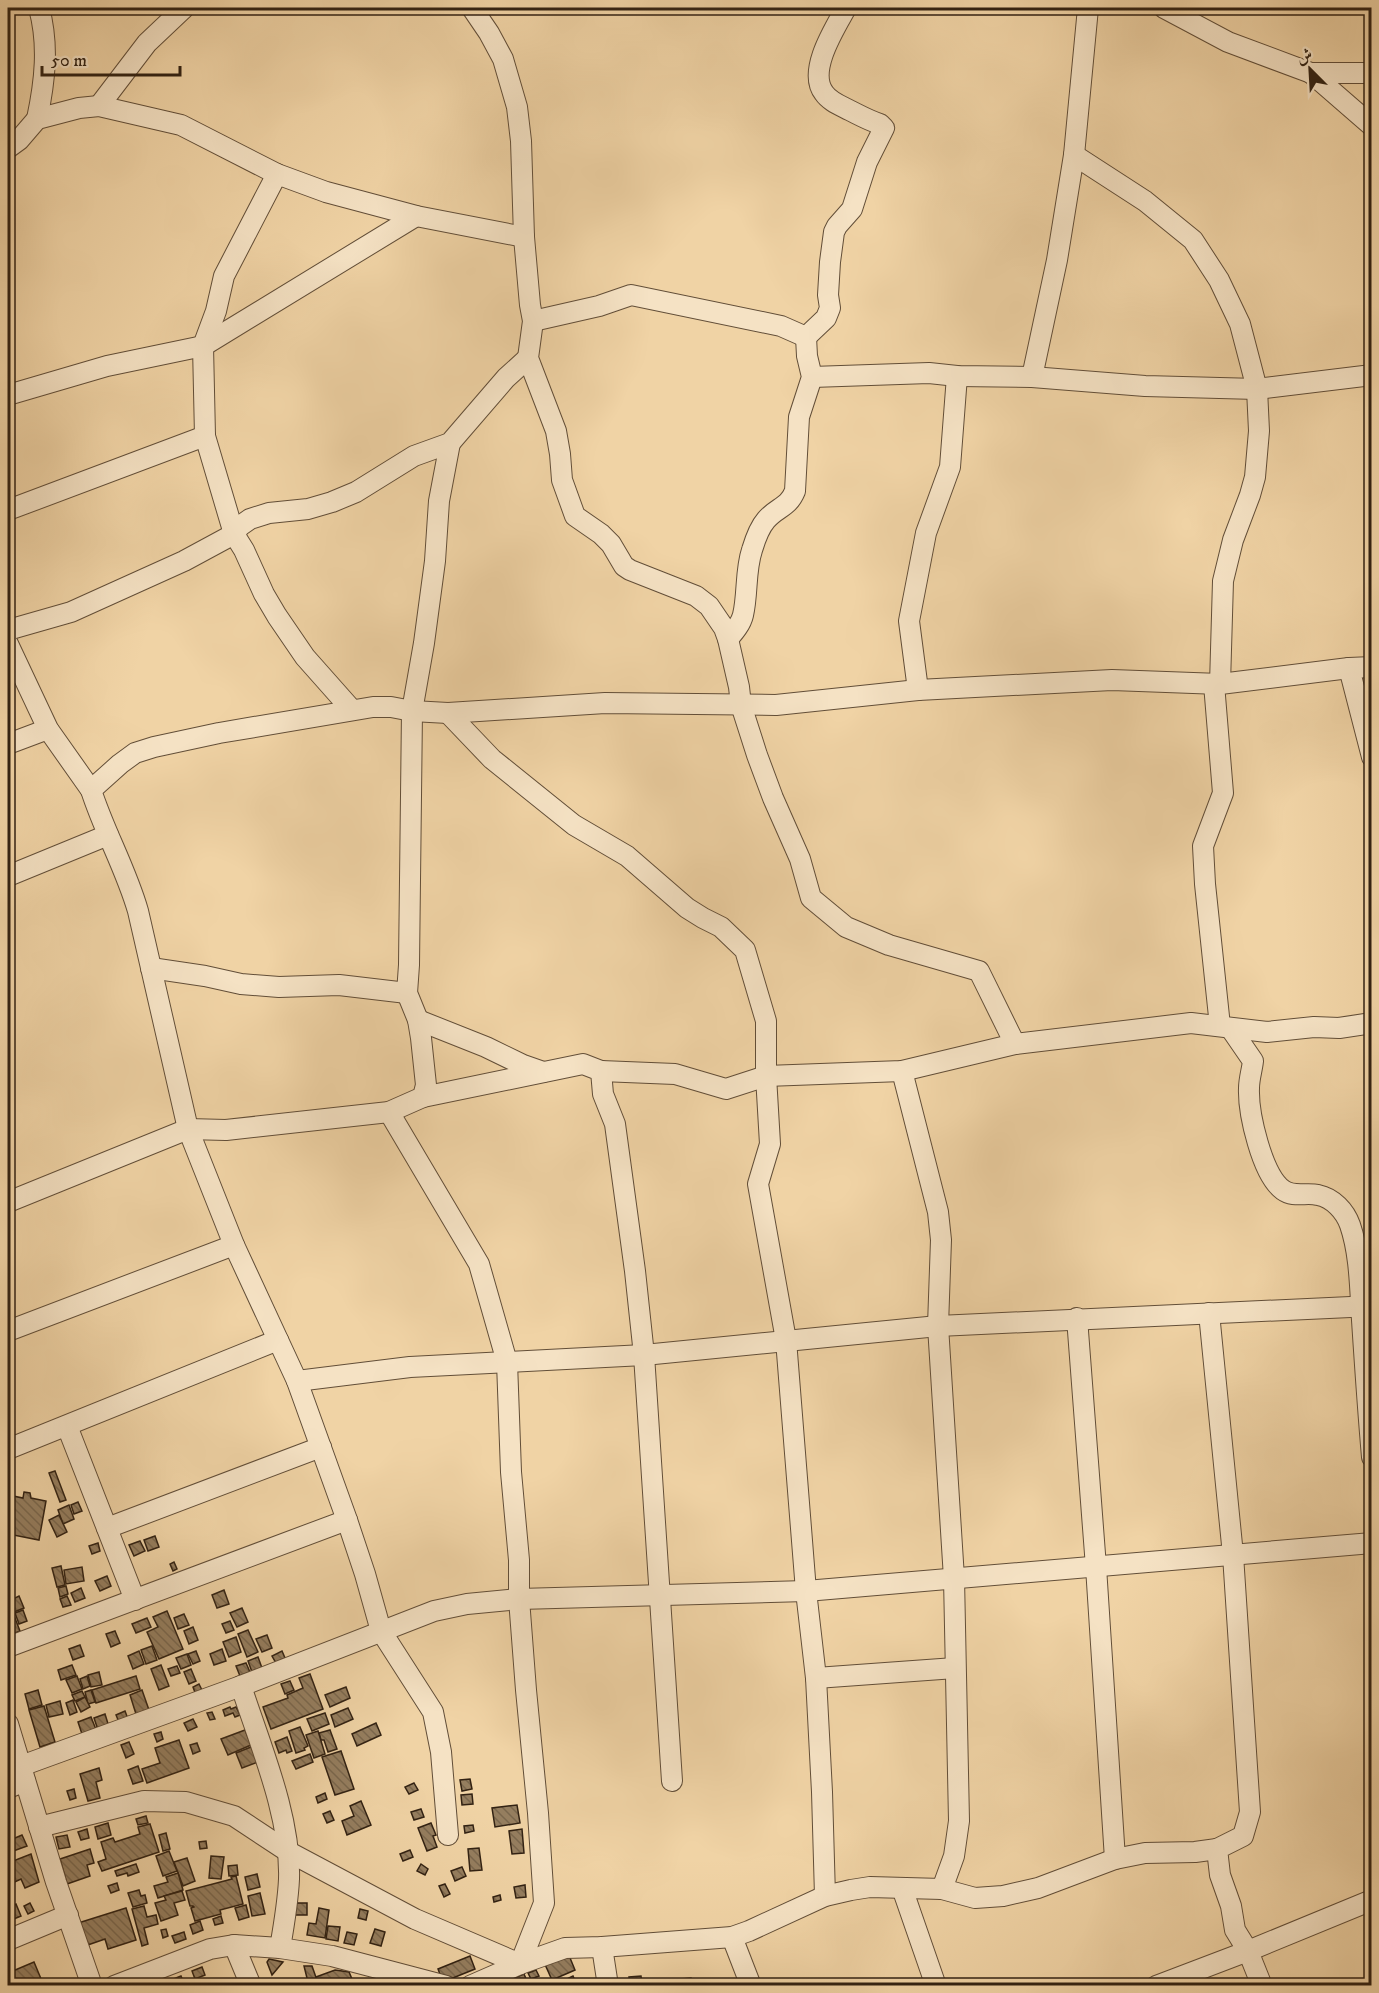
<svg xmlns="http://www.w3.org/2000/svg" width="1379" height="1993" viewBox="0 0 1379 1993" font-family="'IM FELL DW Pica',Amiri,serif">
<defs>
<pattern id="building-back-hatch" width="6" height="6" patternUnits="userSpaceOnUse" patternTransform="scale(1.5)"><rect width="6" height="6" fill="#957e5f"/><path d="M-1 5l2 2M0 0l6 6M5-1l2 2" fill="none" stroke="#7a674d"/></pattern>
</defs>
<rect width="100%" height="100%" fill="#f0d3a5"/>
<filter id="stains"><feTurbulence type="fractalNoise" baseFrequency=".00333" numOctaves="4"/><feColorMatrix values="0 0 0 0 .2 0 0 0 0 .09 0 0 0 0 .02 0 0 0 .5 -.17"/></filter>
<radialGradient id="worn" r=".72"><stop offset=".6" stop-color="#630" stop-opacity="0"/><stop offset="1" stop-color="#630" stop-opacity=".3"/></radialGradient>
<!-- building -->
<g fill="url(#building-back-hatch)" stroke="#322213" stroke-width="1.5">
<path d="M55 1471 66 1500 60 1502 49 1473Z"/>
<path d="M24 1492 30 1493 31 1498 46 1501 39 1540 8 1534V1495L23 1498Z"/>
<path d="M78 1502 82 1511 74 1514 71 1505Z"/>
<path d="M69 1505 74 1519 63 1524 58 1510Z"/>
<path d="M59 1515 67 1532 57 1537 49 1520Z"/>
<path d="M155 1536 159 1547 148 1551 144 1540Z"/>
<path d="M140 1541 145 1551 134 1556 129 1545Z"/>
<path d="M98 1543 100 1551 92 1554 89 1546Z"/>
<path d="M174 1562 177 1569 173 1571 170 1564Z"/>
<path d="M61 1566 65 1585 57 1587 52 1568Z"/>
<path d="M82 1567 84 1581 66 1584 64 1570Z"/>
<path d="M107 1576 111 1586 100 1591 95 1581Z"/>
<path d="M66 1586 68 1594 60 1597 58 1588Z"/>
<path d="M81 1588 85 1598 75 1602 71 1593Z"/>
<path d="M224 1590 229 1604 217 1608 212 1595Z"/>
<path d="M19 1596 24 1608 14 1612 9 1601Z"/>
<path d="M67 1596 71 1605 63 1607 60 1599Z"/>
<path d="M8 1600 20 1631 8 1636Z"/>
<path d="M242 1608 248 1622 237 1627 230 1613Z"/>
<path d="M23 1610 27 1621 19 1624 15 1613Z"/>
<path d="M167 1611 183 1649 159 1659 147 1632 158 1627 153 1617Z"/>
<path d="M184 1614 189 1625 178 1629 174 1618Z"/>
<path d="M147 1618 151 1627 136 1633 132 1624Z"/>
<path d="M230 1621 234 1630 226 1633 222 1624Z"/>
<path d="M193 1627 198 1640 189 1644 184 1631Z"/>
<path d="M248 1630 258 1652 247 1657 238 1634Z"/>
<path d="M115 1631 120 1643 111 1647 106 1634Z"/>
<path d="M267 1635 272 1648 262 1652 256 1639Z"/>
<path d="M236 1637 241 1652 229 1657 223 1642Z"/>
<path d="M80 1645 84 1656 73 1660 69 1649Z"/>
<path d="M152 1646 157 1660 146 1664 141 1650Z"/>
<path d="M222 1649 226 1661 214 1665 210 1654Z"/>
<path d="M139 1651 144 1664 133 1669 128 1656Z"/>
<path d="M196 1651 200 1661 193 1664 188 1654Z"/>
<path d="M282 1651 285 1658 276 1663 272 1656Z"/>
<path d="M187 1654 191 1665 181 1669 176 1658Z"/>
<path d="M258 1657 262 1668 252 1672 248 1661Z"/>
<path d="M246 1663 250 1672 240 1676 236 1666Z"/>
<path d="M72 1665 76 1675 61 1680 58 1670Z"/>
<path d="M161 1665 169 1686 159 1690 151 1669Z"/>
<path d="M177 1666 180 1673 171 1676 168 1669Z"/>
<path d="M191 1669 196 1681 189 1684 184 1672Z"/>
<path d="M99 1672 102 1685 91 1687 88 1675Z"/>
<path d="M310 1674 323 1709 271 1729 263 1707 288 1698 287 1695 303 1688 299 1678Z"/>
<path d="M77 1676 82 1689 72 1693 66 1680Z"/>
<path d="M87 1676 90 1686 83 1689 80 1679Z"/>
<path d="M136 1676 140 1689 96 1703 92 1690Z"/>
<path d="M290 1681 294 1690 285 1694 281 1684Z"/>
<path d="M199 1684 203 1692 196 1695 193 1687Z"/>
<path d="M346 1687 350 1698 330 1707 325 1695Z"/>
<path d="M38 1690 42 1705 29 1709 25 1694Z"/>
<path d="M91 1690 95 1702 88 1704 85 1692Z"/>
<path d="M142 1690 149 1710 136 1714 130 1695Z"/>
<path d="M82 1691 85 1697 75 1701 72 1695Z"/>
<path d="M85 1697 90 1707 81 1712 76 1702Z"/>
<path d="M73 1700 77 1712 70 1715 66 1703Z"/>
<path d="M60 1701 63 1714 49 1717 46 1705Z"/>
<path d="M44 1706 55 1742 40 1747 29 1710Z"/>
<path d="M230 1707 231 1709 236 1707 240 1715 235 1717 233 1713 225 1716 223 1710Z"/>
<path d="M348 1708 353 1719 335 1727 331 1715Z"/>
<path d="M125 1711 128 1719 119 1722 116 1715Z"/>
<path d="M212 1712 215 1719 210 1720 207 1713Z"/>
<path d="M325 1713 329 1724 312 1731 307 1719Z"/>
<path d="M105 1714 109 1727 98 1730 94 1718Z"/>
<path d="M91 1717 97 1732 83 1737 78 1722Z"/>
<path d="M193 1719 197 1727 188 1731 184 1723Z"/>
<path d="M376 1723 381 1735 357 1746 352 1734Z"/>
<path d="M300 1727 308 1746 304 1748 305 1750 296 1753 289 1731Z"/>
<path d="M245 1730 251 1745 228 1755 221 1739Z"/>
<path d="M330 1730 337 1749 328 1752 324 1740H321L319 1733Z"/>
<path d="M318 1731 325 1754 314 1758 306 1735Z"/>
<path d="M161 1732 163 1739 157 1742 154 1734Z"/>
<path d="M287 1737 292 1751 287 1753 286 1750 279 1753 275 1742Z"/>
<path d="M179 1740 189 1768 147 1783 142 1769 160 1763 155 1748Z"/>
<path d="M129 1742 134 1754 126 1758 121 1745Z"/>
<path d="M197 1743 200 1751 193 1754 190 1745Z"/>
<path d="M251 1747 258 1762 242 1768 236 1753Z"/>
<path d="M341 1751 354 1789 335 1795 322 1757Z"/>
<path d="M310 1754 313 1762 296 1769 292 1761Z"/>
<path d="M138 1766 143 1781 133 1784 128 1770Z"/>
<path d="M99 1768 102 1780 96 1782 100 1798 88 1801 80 1774Z"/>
<path d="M470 1779 472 1789 462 1791 460 1780Z"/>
<path d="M414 1783 418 1790 409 1794 405 1787Z"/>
<path d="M74 1789 76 1798 70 1800 67 1791Z"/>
<path d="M325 1793 327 1799 318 1803 316 1797Z"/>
<path d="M472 1794 473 1804 462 1805 461 1795Z"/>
<path d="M361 1801 371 1825 347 1835 342 1821 354 1816 350 1806Z"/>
<path d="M517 1805 520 1823 495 1827 492 1808Z"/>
<path d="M421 1809 424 1817 414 1820 411 1812Z"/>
<path d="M330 1811 334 1820 327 1823 323 1814Z"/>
<path d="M146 1816 148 1823 138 1825 136 1819Z"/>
<path d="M108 1823 111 1835 98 1839 95 1827Z"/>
<path d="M431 1823 436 1835 433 1836 437 1847 427 1851 418 1828Z"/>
<path d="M150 1824 159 1852 102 1871 98 1862 106 1859 101 1842 113 1838 115 1842 140 1834 138 1827Z"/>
<path d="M473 1825 474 1831 465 1833 464 1826Z"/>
<path d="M87 1829 89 1838 81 1840 78 1832Z"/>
<path d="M522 1829 524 1853 512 1854 509 1831Z"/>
<path d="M166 1833 170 1849 163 1851 159 1835Z"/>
<path d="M22 1835 27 1846 8 1853V1841Z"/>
<path d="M67 1835 70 1847 59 1849 56 1837Z"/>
<path d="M206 1841 207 1848 200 1849 199 1842Z"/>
<path d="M479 1848 482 1870 470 1871 468 1849Z"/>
<path d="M90 1849 94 1863 87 1865 90 1876 67 1884 60 1859Z"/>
<path d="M410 1850 413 1857 403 1861 400 1854Z"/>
<path d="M169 1851 177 1871 163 1876 156 1856Z"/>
<path d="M31 1854 39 1882 25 1888 21 1879 8 1885V1863Z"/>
<path d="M211 1856 224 1857 221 1879 209 1878Z"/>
<path d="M187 1858 195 1881 183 1886 174 1862Z"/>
<path d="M136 1864 139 1872 128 1876 127 1873 117 1876 115 1871Z"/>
<path d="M421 1864 428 1869 425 1875 417 1871Z"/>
<path d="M237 1865 238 1875 229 1876 228 1866Z"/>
<path d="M462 1867 466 1876 455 1881 451 1871Z"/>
<path d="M178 1873 183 1890 158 1898 154 1886 168 1882 166 1877Z"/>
<path d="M257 1874 260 1887 248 1890 245 1877Z"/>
<path d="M236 1876 243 1904 220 1910 221 1914 195 1921 191 1908 194 1907 193 1906H190L186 1891 232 1879 231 1877Z"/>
<path d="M117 1883 119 1890 111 1893 108 1886Z"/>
<path d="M445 1884 450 1894 444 1897 439 1886Z"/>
<path d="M525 1885 526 1897 516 1898 514 1887Z"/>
<path d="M139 1890 141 1896 145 1895 147 1903 133 1907 128 1893Z"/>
<path d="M182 1891 185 1900 174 1903 178 1915 161 1921 155 1903 166 1900 164 1896Z"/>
<path d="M260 1893 265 1914 252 1916 248 1896Z"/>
<path d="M500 1895 501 1900 494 1902 493 1897Z"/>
<path d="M30 1903 34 1911 28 1914 24 1906Z"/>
<path d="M294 1903H307V1915H295Z"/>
<path d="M16 1904 21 1916 9 1921 8 1908Z"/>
<path d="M246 1905 249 1917 239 1920 235 1908Z"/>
<path d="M144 1906 147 1917 156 1915 158 1924 144 1928 148 1944 142 1946 132 1909Z"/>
<path d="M126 1908 136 1940 108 1949 105 1939 82 1947 75 1924Z"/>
<path d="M319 1908 329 1910 325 1938 307 1935 309 1923 316 1924Z"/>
<path d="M360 1909 368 1911 366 1920 358 1918Z"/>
<path d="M221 1916 223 1923 215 1925 213 1919Z"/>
<path d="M200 1921 203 1930 193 1934 190 1925Z"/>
<path d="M328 1926 340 1927 338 1941 326 1939Z"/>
<path d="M166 1929 168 1936 163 1938 161 1930Z"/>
<path d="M375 1929 385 1932 381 1946 370 1943Z"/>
<path d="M184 1932 186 1939 175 1943 172 1936Z"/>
<path d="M347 1932 357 1934 354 1945 344 1943Z"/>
<path d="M568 1953 575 1970 552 1980 543 1960Z"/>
<path d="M470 1956 475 1969 443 1982 438 1969Z"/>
<path d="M269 1959 283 1962 272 1975 267 1962Z"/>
<path d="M34 1962 44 1986H14L11 1978 8 1979V1973Z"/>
<path d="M304 1966H312L319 1986H298L308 1982Z"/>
<path d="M202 1967 205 1975 195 1979 192 1971Z"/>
<path d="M335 1970 349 1972 355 1986H320L316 1977Z"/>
<path d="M536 1970 539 1976 531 1979 528 1973Z"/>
<path d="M524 1974 529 1986H499V1984Z"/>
<path d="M181 1976 185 1986H173L171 1980Z"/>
<path d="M573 1976 577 1986H557L556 1984Z"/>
<path d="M641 1976 642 1984 655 1982 656 1986H622L630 1984 629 1977Z"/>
<path d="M691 1978 692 1982 701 1981V1986H682L681 1979Z"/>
<path d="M290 1979 293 1986H276V1985Z"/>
</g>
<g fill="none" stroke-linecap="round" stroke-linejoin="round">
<defs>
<g id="minor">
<path d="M472 8 489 33 503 59 517 107 521 141 524 237 530 305 533 321 528 358 556 431 560 454 562 480 575 516 601 534 611 544 624 566 630 570 696 596 709 606 724 628 728 639 739 687 741 705 757 755 773 798 800 859 811 898 846 927 889 945 979 971 1015 1044"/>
<path d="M1164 8 1228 42 1311 73H1372"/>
<path d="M1311 73 1372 126"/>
<path d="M99 106 147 43 184 8"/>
<path d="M37 119C45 81 49 45 39 8"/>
<path d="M8 148 19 140 37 119 79 108 99 106 181 125 277 174 326 192 416 216 524 237"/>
<path d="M1074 155 1145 201 1193 240 1219 280 1240 324 1257 389 1259 431 1255 477 1250 495 1233 540 1223 581 1220 684"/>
<path d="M277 174 224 276 216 311 203 346 205 436 234 534 244 550 264 594 277 616 305 657 352 710"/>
<path d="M533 321 599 306 631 295 781 326 806 337"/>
<path d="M806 337 826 318 830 308 828 295 830 262 834 232 837 226 852 209 867 162 884 128 880 124C870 121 861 116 851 111 842 106 830 102 824 93 807 71 835 28 846 8"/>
<path d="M812 377 929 373 957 376 1032 377 1145 386 1257 389 1372 375"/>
<path d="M1032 377 1057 260 1074 155 1088 8"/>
<path d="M8 395 107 366 203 346 416 216"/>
<path d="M8 510 205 436"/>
<path d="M8 630 71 612 184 561 234 534 240 526 250 519 269 513 308 509 332 502 356 492 414 456 450 443 506 378 528 358"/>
<path d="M728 639C734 632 741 624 743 615 748 594 745 571 752 550 755 540 759 528 766 520 777 507 788 508 795 491L799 417 812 377 807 356 806 337"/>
<path d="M8 644 48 729 91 790"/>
<path d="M1372 667 1349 668 1220 684 1112 680 918 690 776 705 605 703 448 713 412 711 391 707H373L219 733 154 747 135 753 120 764 91 790C104 831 126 869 138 911L188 1129 234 1245 297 1381 410 1367 644 1355 938 1326 1372 1306"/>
<path d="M1349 668 1372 757"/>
<path d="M1214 684 1223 793 1203 846 1205 884 1220 1026"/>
<path d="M918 690 909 621 926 533 950 467 957 376"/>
<path d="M448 713 492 759 574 825 627 856 687 908 703 918 721 927 745 950 766 1021V1076L770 1144 758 1184 786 1340 806 1591 816 1678 822 1792 825 1896"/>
<path d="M8 744 48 729"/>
<path d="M8 876 108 835"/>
<path d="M151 968 205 976 241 984 279 987 339 985 407 993"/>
<path d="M418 1020 486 1047 523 1065 543 1072"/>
<path d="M1231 1029 1253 1061C1252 1070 1249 1079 1249 1088 1248 1113 1262 1175 1283 1190 1294 1198 1306 1192 1318 1195 1333 1198 1345 1211 1350 1225 1360 1254 1360 1289 1362 1320 1365 1366 1368 1411 1372 1457"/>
<path d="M601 1071 675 1074 726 1089 766 1076 902 1071 1015 1044 1191 1023 1267 1032 1314 1027 1339 1028 1372 1023"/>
<path d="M902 1071 938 1212 941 1240 938 1326 954 1578 959 1821 954 1856 942 1889"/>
<path d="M423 1097 583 1064 601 1071 603 1094 615 1124 635 1271 644 1355 672 1781"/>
<path d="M389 1112 479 1264 507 1362 511 1472 519 1560V1599L526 1690 538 1813 544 1903 520 1964"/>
<path d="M8 1202 188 1129 226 1130 389 1112 423 1097 426 1085 421 1038 418 1020 407 993 409 965 412 711 424 643 435 561 439 501 450 443"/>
<path d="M1209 1313 1233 1555 1250 1812 1243 1836 1217 1849 1220 1875 1231 1906 1235 1930 1248 1951 1262 1986"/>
<path d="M1077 1318 1096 1567 1115 1859"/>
<path d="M8 1331 234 1245"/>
<path d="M297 1381 347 1520 365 1574 381 1631 433 1712 441 1752 448 1835"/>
<path d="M67 1426 135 1600"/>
<path d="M8 1449 278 1340"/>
<path d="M107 1528 321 1447"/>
<path d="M8 1647 347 1520"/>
<path d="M816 1678 955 1668"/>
<path d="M241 1686C260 1745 291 1816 289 1879 288 1902 284 1925 280 1948"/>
<path d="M8 1724 56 1882 92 1986"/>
<path d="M21 1766 241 1686 434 1611 467 1604 519 1599 806 1591 1372 1543"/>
<path d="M8 1788 25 1781"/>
<path d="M39 1827 144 1801 186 1802 234 1816 287 1851 415 1919 520 1964"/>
<path d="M902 1888 936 1986"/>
<path d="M732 1937 751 1986"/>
<path d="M8 1940 68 1915"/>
<path d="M234 1945 251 1986"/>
<path d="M602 1947 608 1986"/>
<path d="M114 1986 210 1949 234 1945 280 1948 332 1956 446 1986"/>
<path d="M470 1986 520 1964 565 1948 602 1947 732 1937 749 1931 825 1896 851 1890 870 1887 942 1889 975 1898 1003 1896 1038 1888 1115 1859 1145 1853 1195 1852 1217 1849"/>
<path d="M1156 1986 1248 1951 1372 1900"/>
</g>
</defs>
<!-- minor casing -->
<use href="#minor" stroke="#624e38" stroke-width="22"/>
<!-- minor -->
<use href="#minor" stroke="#f5e2c4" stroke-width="20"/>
</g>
<!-- margin -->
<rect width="1379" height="1993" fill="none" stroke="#f0d3a5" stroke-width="30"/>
<rect x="9" y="9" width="1361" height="1975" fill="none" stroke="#322213" stroke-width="3"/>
<rect x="15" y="15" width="1349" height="1963" fill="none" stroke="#322213" stroke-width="1.5"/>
<!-- north arrow -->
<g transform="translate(1310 69) rotate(336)" stroke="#f5e2c4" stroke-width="4.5" paint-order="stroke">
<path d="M0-4.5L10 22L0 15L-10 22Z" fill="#322213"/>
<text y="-9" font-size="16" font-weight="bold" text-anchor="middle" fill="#322213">ش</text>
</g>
<!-- scale -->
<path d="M42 66v9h138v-9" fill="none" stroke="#322213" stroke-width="3"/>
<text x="51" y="66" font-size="18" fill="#322213" stroke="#f5e2c4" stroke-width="4.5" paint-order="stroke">50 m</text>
<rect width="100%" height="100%" filter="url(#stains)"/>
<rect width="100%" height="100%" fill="url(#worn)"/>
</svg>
